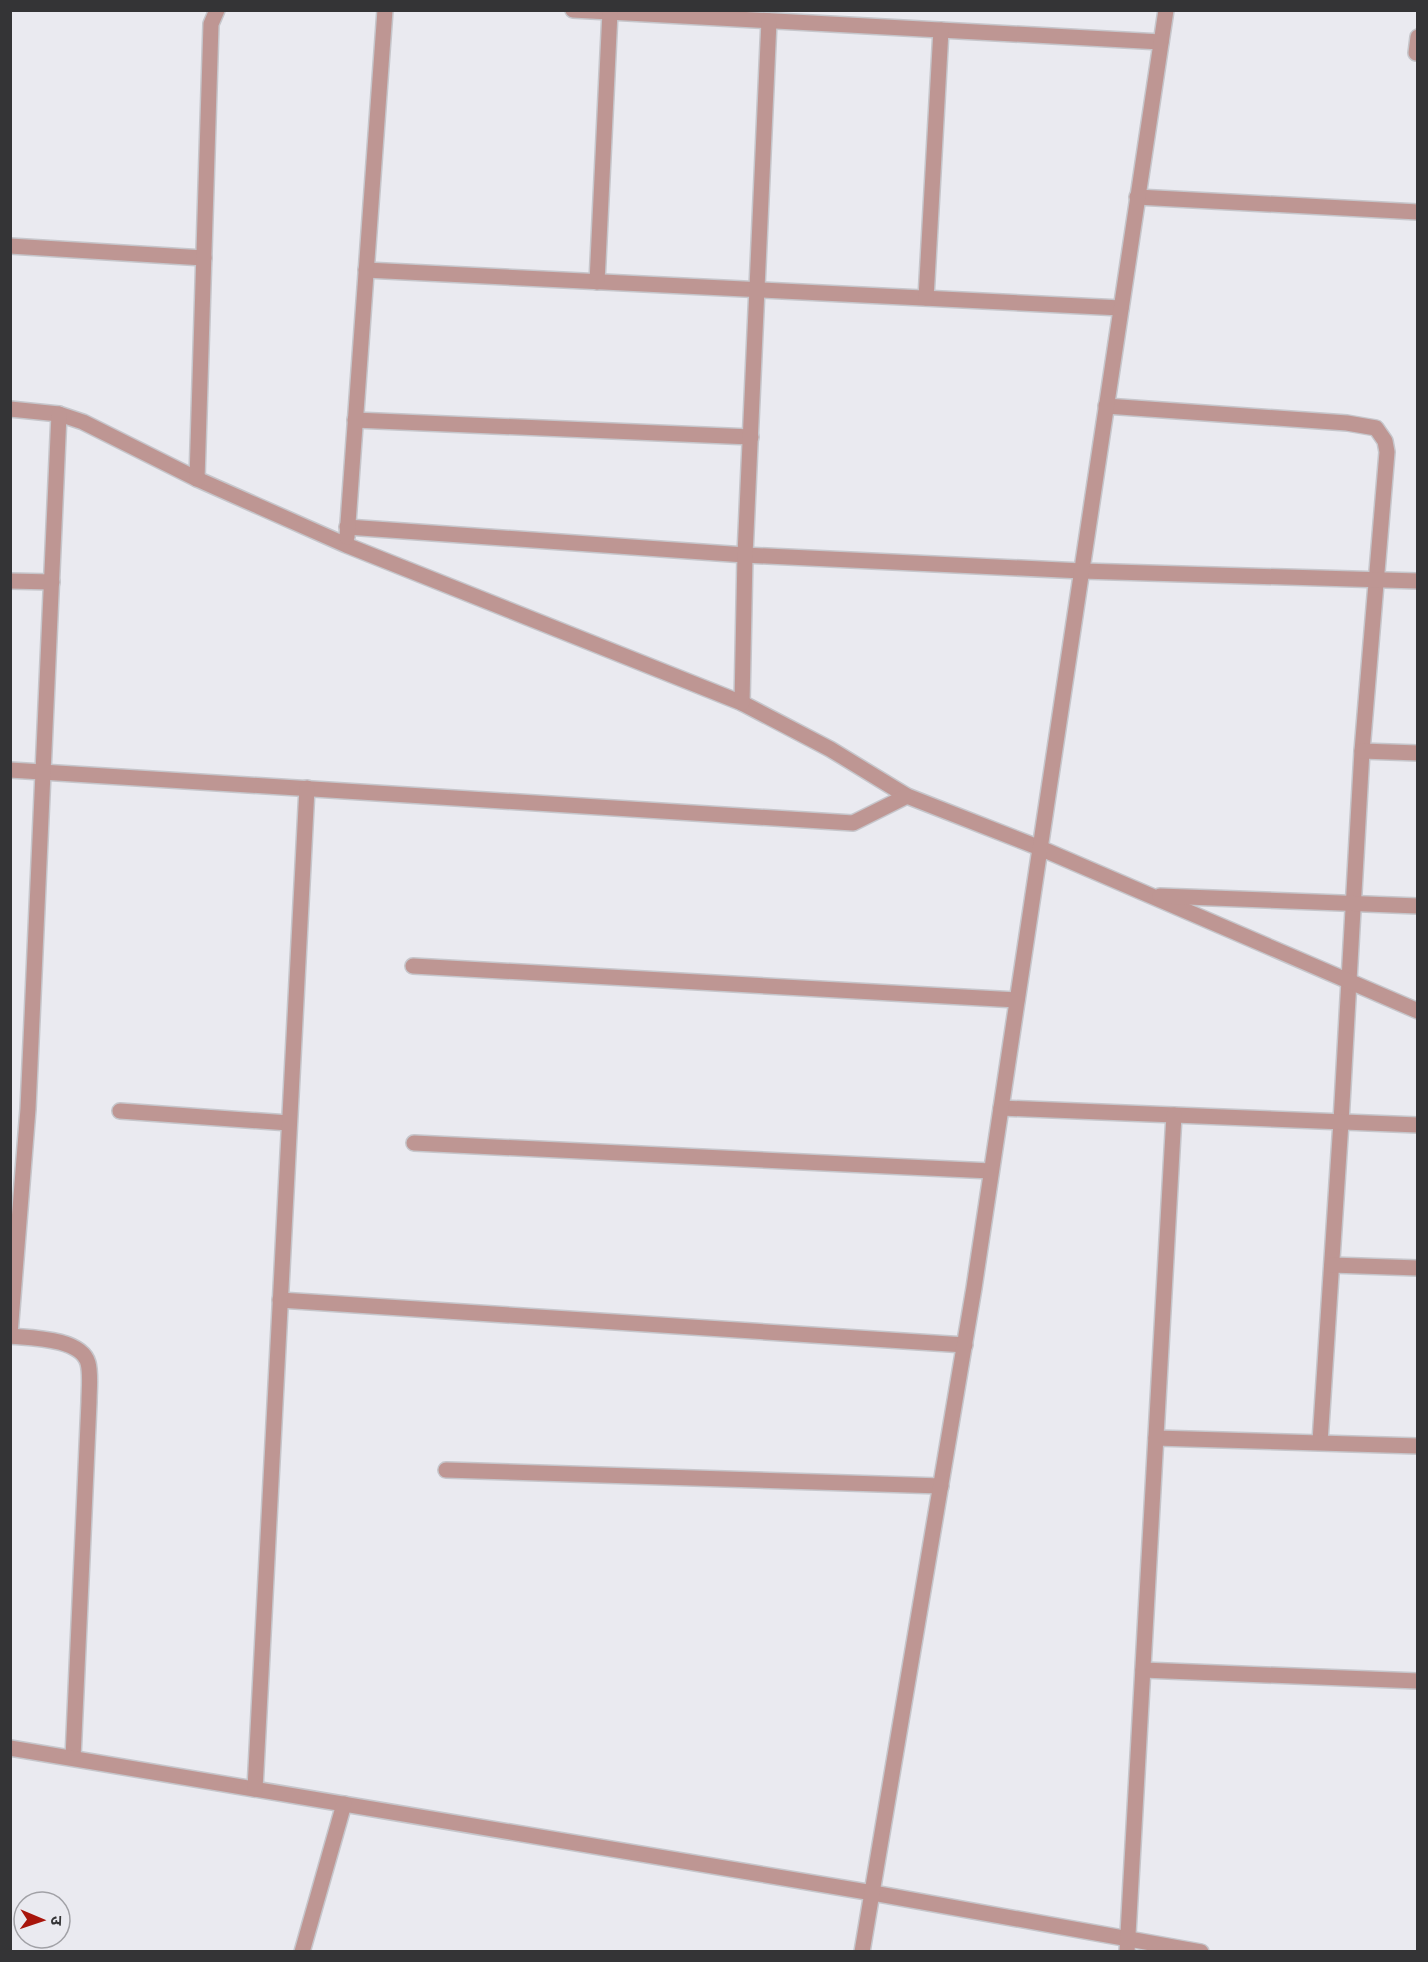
<svg xmlns="http://www.w3.org/2000/svg" width="1428" height="1962" viewBox="0 0 1428 1962" font-family="'Exo 2','Noto Sans Devanagari',sans-serif">
<rect width="100%" height="100%" fill="#eaeaf0"/>
<g fill="none" stroke-linecap="round" stroke-linejoin="round">
<defs>
<g id="street">
<path d="M573 10 1161 42"/>
<path d="M1416 53 1418 37"/>
<path d="M1137 197 1418 212"/>
<path d="M10 246 204 258"/>
<path d="M366 270 1121 308"/>
<path d="M597 282 610 12"/>
<path d="M926 298 941 30"/>
<path d="M1106 406 1347 423 1376 428 1385 441 1387 452 1362 751 1341 1122 1320 1442"/>
<path d="M10 409 59 414 83 422 197 479 346 545 742 703 830 749 907 796 1040 848 1418 1011"/>
<path d="M355 420 751 437"/>
<path d="M197 479 211 24 217 10"/>
<path d="M347 527 745 555 1082 571 1418 581"/>
<path d="M347 537 385 10"/>
<path d="M10 581 52 582"/>
<path d="M742 703 745 555 769 21"/>
<path d="M1362 751 1418 753"/>
<path d="M10 770 853 823 907 796"/>
<path d="M1160 896 1418 906"/>
<path d="M413 966 1017 1000"/>
<path d="M1001 1108 1418 1125"/>
<path d="M120 1111 289 1123"/>
<path d="M414 1143 991 1171"/>
<path d="M1332 1265 1418 1268"/>
<path d="M280 1300 965 1345"/>
<path d="M10 1334 28 1109 59 414"/>
<path d="M10 1336C31 1338 81 1338 88 1363 91 1374 89 1390 89 1402L73 1758"/>
<path d="M1156 1438 1418 1446"/>
<path d="M446 1470 941 1486"/>
<path d="M1143 1670 1418 1681"/>
<path d="M10 1748 873 1893 1201 1952"/>
<path d="M255 1789 307 788"/>
<path d="M302 1952 344 1804"/>
<path d="M862 1952 974 1288 1166 10"/>
<path d="M1127 1952 1174 1115"/>
</g>
</defs>
<!-- street casing -->
<use href="#street" stroke="#c6c6cb" stroke-width="18"/>
<!-- street -->
<use href="#street" stroke="#be9693" stroke-width="15"/>
</g>
<!-- border -->
<rect width="1428" height="1962" fill="none" stroke="#343436" stroke-width="24"/>
<!-- north arrow -->
<g transform="translate(42 1920) rotate(92)"><circle r="28" fill="#eaeaf0" stroke="#a1a1a6" stroke-width="1.5"/>
<path d="M0-4.5L10 22L0 15L-10 22Z" fill="#a8150c"/>
<text y="-9" font-size="16" font-weight="bold" text-anchor="middle" fill="#343436">उ</text>
</g>
</svg>
